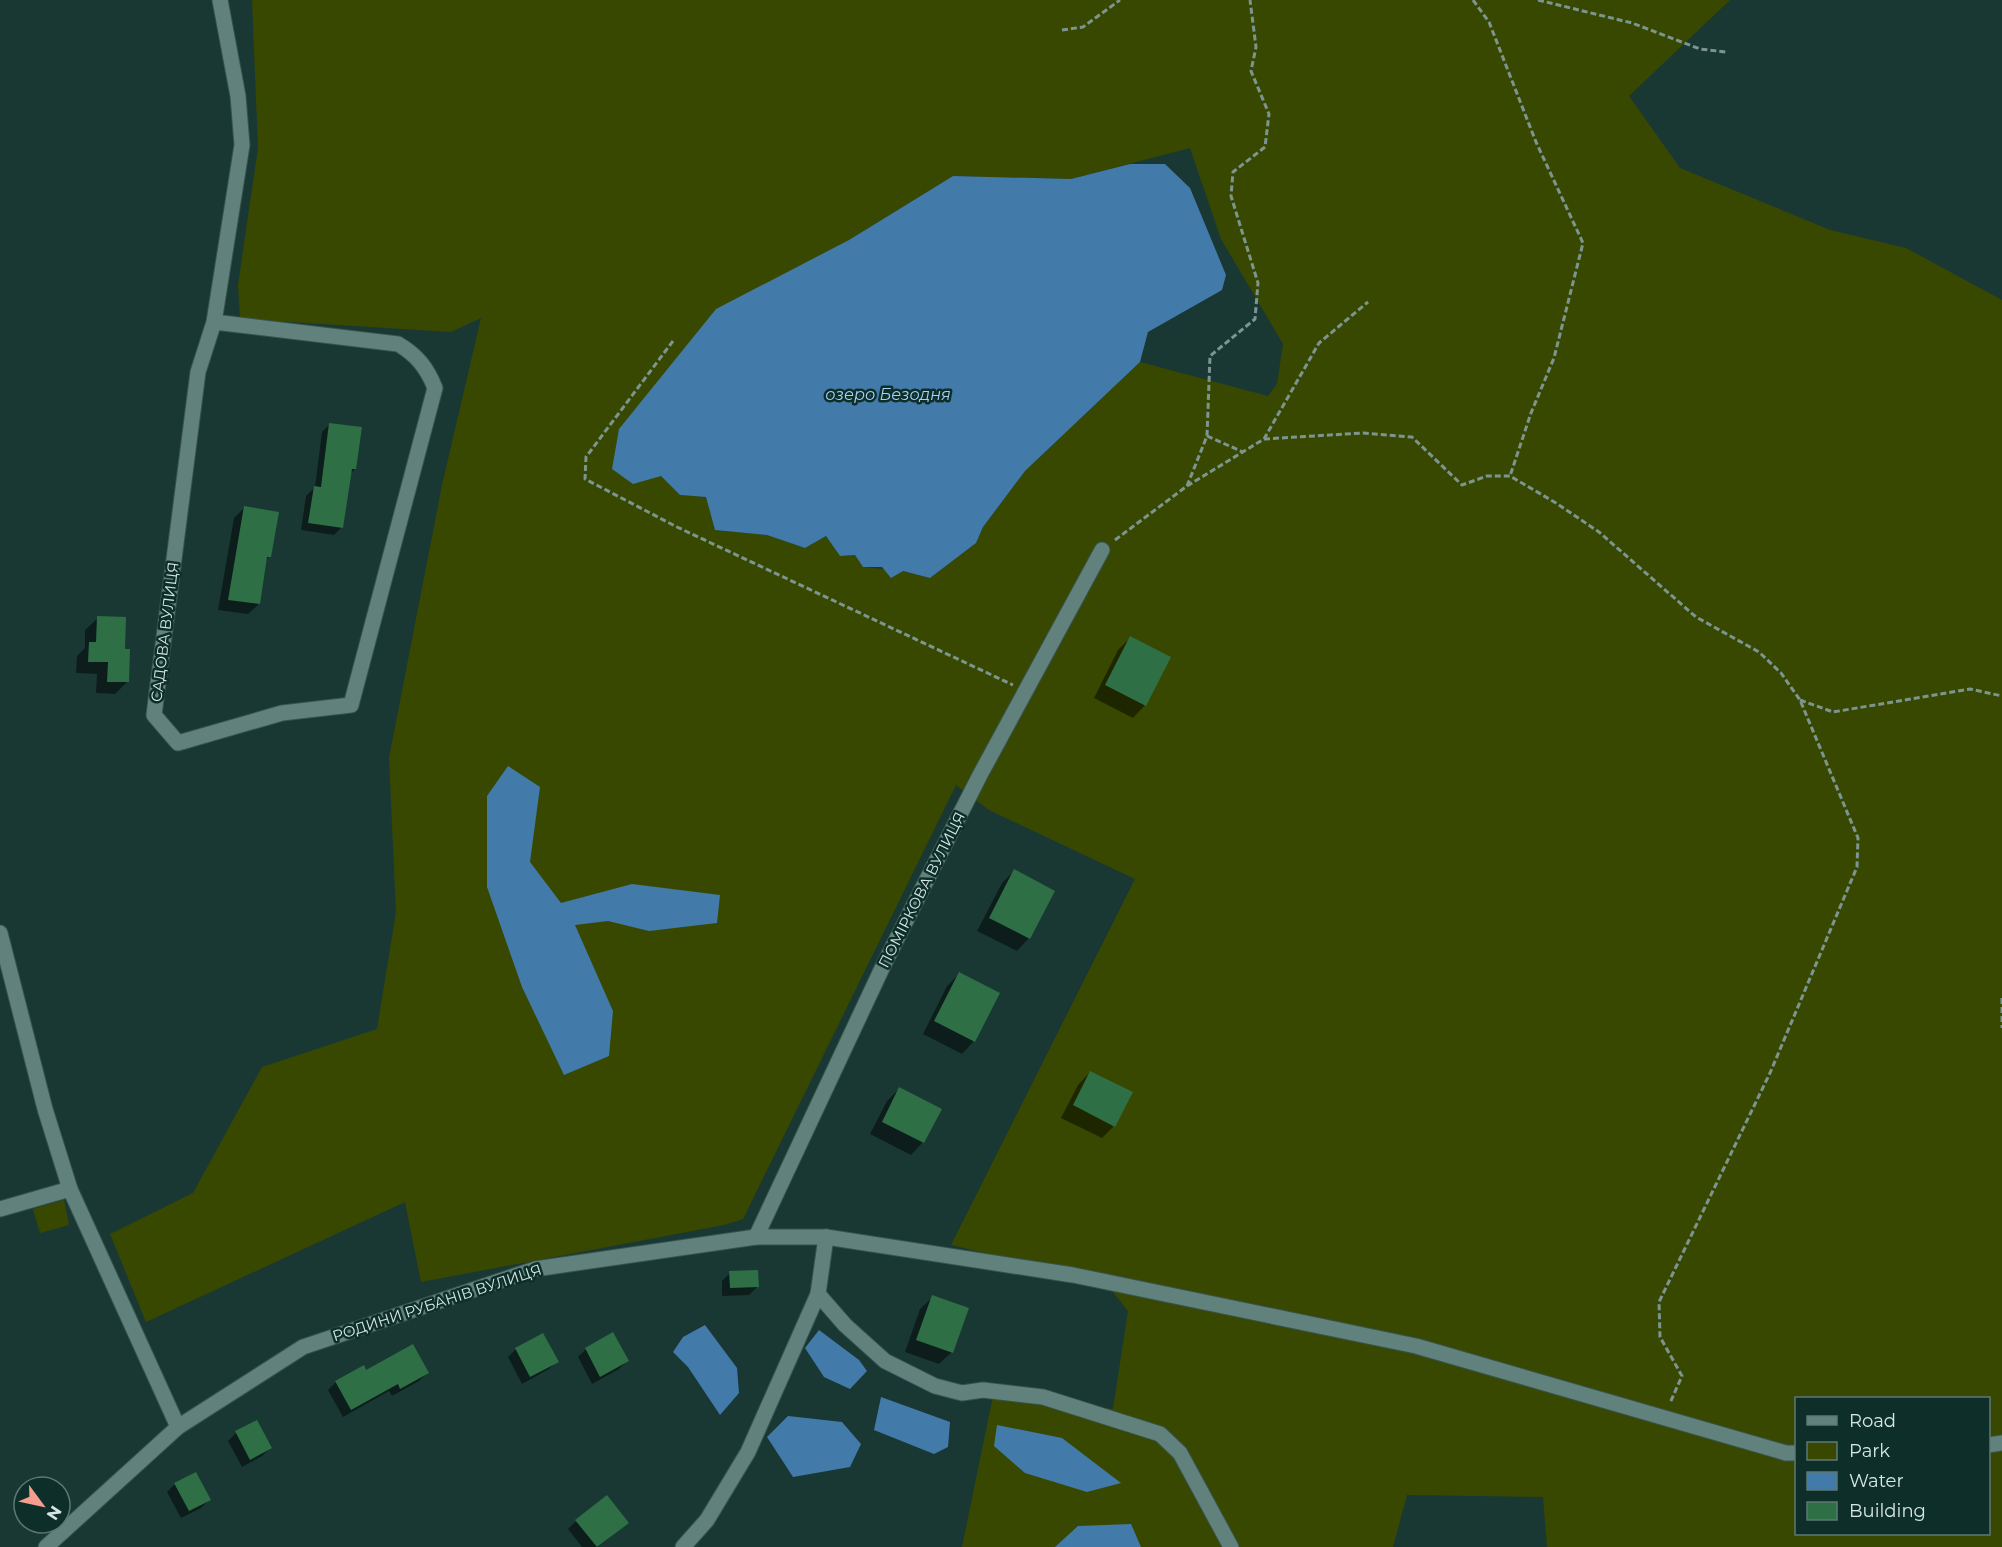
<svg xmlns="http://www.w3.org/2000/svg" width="2002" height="1547" viewBox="0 0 2002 1547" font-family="Montserrat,sans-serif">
<rect width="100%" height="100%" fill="#193834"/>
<!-- green -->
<g fill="#394800" fill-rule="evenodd">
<path d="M252 0H1730L1629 96 1680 168 1830 230 1906 248 2002 300V1547H1547L1543 1497 1407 1495 1393 1547H962L993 1396 1113 1409 1128 1311 1105 1282 951 1245 1135 879 989 810 956 785 743 1219 724 1225 421 1282 405 1202 146 1322 110 1234 193 1193 262 1067 377 1029 396 912 389 758 442 485 481 318 451 332 240 319 238 285 258 148ZM1190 148 1221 239 1283 344 1277 384 1268 396 1140 362 1025 471 983 527 976 543 930 578 902 571 863 567 855 555 840 556 826 536 805 548 767 535 715 530 707 497 680 495 661 476 849 240 953 176 1071 179ZM1796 1398H1988V1534H1796Z"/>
<path d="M64 1200 69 1225 40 1233 33 1209Z"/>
</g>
<!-- water -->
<g fill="#427aaa">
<path d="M1130 164H1165L1190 188 1226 275 1222 290 1148 332 1140 362 1025 471 983 527 976 543 930 578 903 571 891 578 882 567H863L855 555 840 556 826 536 805 548 767 535 715 530 706 497 680 495 661 476 633 484 612 469 619 429 716 309 849 240 953 176 1071 179Z"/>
<path d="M508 766 540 787 530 862 561 903 632 884 720 895 717 923 649 931 608 921 575 925 613 1011 609 1056 564 1075 522 987 487 887V796Z"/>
<path d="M705 1325 737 1368 739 1393 720 1415 688 1367 673 1352 683 1337Z"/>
<path d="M819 1330 859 1360 867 1371 850 1389 824 1377 805 1348Z"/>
<path d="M881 1397 950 1422 948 1447 934 1454 874 1430Z"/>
<path d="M788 1416 842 1422 861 1444 850 1467 793 1477 767 1437Z"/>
<path d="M997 1425 1062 1438 1121 1483 1087 1492 1025 1473 994 1446Z"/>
<path d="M1131 1524 1141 1547H1055L1078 1526Z"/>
</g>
<!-- shadow -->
<g fill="#0007">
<path d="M330 424 355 469 350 474 342 527 334 535 301 530 306 496 315 487 322 432Z"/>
<path d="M244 508 269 557 265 561 259 604 248 614 218 610 234 518Z"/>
<path d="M98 618 123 650 127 682 115 694 96 693 97 674 76 673 77 656 85 648V630Z"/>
<path d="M1130 638 1145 705 1133 718 1094 698 1118 650Z"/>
<path d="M1014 871 1053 891 1029 938 1017 951 977 931 1002 883Z"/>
<path d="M959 974 974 1041 962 1054 923 1034 947 986Z"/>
<path d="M1090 1072 1114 1126 1102 1138 1061 1118 1078 1085Z"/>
<path d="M899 1089 923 1142 911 1155 870 1134 887 1101Z"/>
<path d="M730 1273 757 1287 749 1295 722 1296V1281Z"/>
<path d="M933 1297 952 1352 939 1364 905 1352 920 1309Z"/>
<path d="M543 1335 557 1361 549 1369 522 1384 508 1357 515 1350Z"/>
<path d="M586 1349 627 1361 619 1369 592 1384 578 1357Z"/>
<path d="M366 1372 427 1373 419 1381 392 1396 389 1391 343 1417 328 1390 336 1382Z"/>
<path d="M236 1433 270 1448 262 1456 242 1467 228 1441Z"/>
<path d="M175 1484 209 1500 201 1508 181 1518 167 1492Z"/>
<path d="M576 1521 619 1530 598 1547H582L568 1529Z"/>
</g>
<!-- building -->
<g fill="#2e6f45">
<path d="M329 423 362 427 356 469H352L343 528 308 523 314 486 321 487Z"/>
<path d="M244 506 279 512 271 557H267L260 604 228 600Z"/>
<path d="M97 616 126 617 125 649H130L129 682H107L108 662H88L89 642H96Z"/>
<path d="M1130 636 1171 657 1146 706 1105 685Z"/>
<path d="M1014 869 1055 891 1030 939 989 918Z"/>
<path d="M959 972 1000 993 975 1042 934 1021Z"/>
<path d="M1090 1071 1133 1092 1115 1127 1073 1105Z"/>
<path d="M899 1087 942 1109 924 1143 882 1122Z"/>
<path d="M758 1270 759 1287 730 1288 729 1271Z"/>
<path d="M932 1295 969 1308 953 1353 916 1340Z"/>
<path d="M613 1332 629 1361 600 1377 585 1348Z"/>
<path d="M543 1333 559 1362 530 1377 515 1348Z"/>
<path d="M413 1344 429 1373 400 1389 398 1384 351 1410 335 1381 364 1365 366 1370Z"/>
<path d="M257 1420 272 1448 250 1460 235 1431Z"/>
<path d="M196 1472 211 1500 189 1511 174 1483Z"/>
<path d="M607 1495 629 1523 597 1547 575 1520Z"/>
</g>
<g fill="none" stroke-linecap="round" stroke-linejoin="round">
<defs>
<g id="minor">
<path d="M214 322 398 344C417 355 427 368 435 388L351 705 282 713 178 743 154 715 198 372 214 322 242 145 238 96 220 0"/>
<path d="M0 933 45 1109 70 1189 178 1427"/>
<path d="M0 1209 70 1189"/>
<path d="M756 1237 884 964 980 775 1102 550"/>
<path d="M818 1294 845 1325 885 1361 935 1386 962 1393 983 1390 1043 1397 1160 1434 1180 1453 1231 1547"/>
<path d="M1988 1445 2002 1443"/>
<path d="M46 1547 178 1427 303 1347 535 1269 756 1237H826L1073 1275 1416 1346 1786 1453H1796"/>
<path d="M683 1547 707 1520 748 1452 818 1294 826 1237"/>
</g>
</defs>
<!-- minor casing -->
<use href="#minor" stroke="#38534f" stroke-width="17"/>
<!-- path -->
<g stroke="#7d9591" stroke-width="3" stroke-dasharray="6 3" stroke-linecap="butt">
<path d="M1473 0 1489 22 1536 142 1583 243 1554 358 1531 413 1510 476"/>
<path d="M1538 0 1632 23 1700 49 1726 52"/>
<path d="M1062 30 1083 27 1120 0"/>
<path d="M673 341 586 457 585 479 677 527 1013 685"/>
<path d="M1207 436 1243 452"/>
<path d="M1264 439 1363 433 1412 437 1462 485 1487 476H1510L1556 503 1599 532 1696 617 1759 652 1781 673 1800 700 1858 838 1857 867 1770 1073 1659 1302 1660 1337 1682 1376 1670 1403"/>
<path d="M1187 486 1207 436 1210 356 1255 319 1258 283 1231 196 1233 172 1265 147 1269 114 1251 71 1256 47 1250 0"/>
<path d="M1115 540 1187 486 1264 439 1319 343 1368 302"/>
<path d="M1800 700 1833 712 1970 689 2002 696"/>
<path d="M2002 998V1028"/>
</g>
<!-- minor -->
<use href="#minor" stroke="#61827c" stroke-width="15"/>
</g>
<g text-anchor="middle" stroke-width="5" stroke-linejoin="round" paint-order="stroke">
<!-- street labels -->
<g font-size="15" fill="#d6e7e4" stroke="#0e2e2a">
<text transform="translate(165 632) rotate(-83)" y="5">САДОВА ВУЛИЦЯ</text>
<text transform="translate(922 890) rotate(-63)" y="5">ПОМІРКОВА ВУЛИЦЯ</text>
<text transform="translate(437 1303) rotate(-18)" y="5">РОДИНИ РУБАНІВ ВУЛИЦЯ</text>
</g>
<!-- water labels -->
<g font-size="16" font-style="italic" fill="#a4d2fb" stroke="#0e2e2a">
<text x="888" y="400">озеро Безодня</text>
</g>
</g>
<!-- legend -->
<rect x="1795" y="1397" width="195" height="138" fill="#0e2e2a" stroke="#5e7874" stroke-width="1.5"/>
<rect x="1807" y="1416" width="30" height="9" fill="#61827c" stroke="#5e7874" stroke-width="1.5"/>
<text x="1849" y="1427" font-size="18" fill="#d6e7e4">Road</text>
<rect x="1807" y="1442" width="30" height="18" fill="#394800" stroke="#5e7874" stroke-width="1.5"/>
<text x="1849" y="1457" font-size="18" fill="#d6e7e4">Park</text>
<rect x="1807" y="1472" width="30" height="18" fill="#427aaa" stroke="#5e7874" stroke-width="1.5"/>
<text x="1849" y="1487" font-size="18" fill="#d6e7e4">Water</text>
<rect x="1807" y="1502" width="30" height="18" fill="#2e6f45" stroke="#5e7874" stroke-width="1.5"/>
<text x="1849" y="1517" font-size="18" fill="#d6e7e4">Building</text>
<!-- north arrow -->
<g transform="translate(42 1505) rotate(123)"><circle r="28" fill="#0e2e2a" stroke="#5e7874" stroke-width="1.5"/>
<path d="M0-4.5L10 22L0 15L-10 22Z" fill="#f59d8f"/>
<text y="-9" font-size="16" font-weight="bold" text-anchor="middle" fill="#d6e7e4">N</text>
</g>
</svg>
